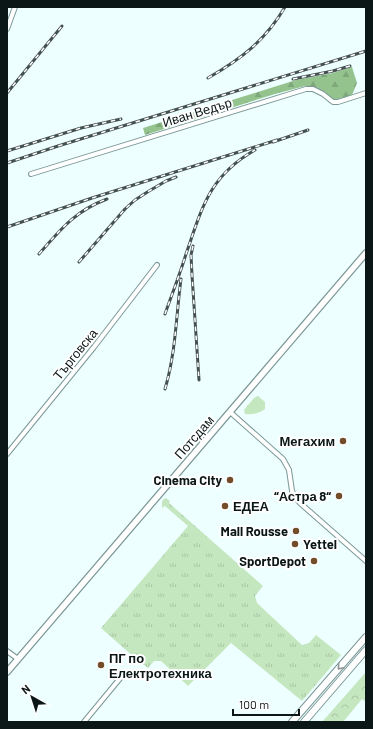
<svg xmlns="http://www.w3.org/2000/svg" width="373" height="729" viewBox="0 0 373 729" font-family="Barlow,sans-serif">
<defs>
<pattern id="grass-tufts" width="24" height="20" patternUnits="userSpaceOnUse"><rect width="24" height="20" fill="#c5e7c0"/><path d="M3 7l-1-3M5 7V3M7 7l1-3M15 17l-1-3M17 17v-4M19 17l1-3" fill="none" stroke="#a8c5a4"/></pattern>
<pattern id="forest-firs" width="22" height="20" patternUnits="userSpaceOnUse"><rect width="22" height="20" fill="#94c38e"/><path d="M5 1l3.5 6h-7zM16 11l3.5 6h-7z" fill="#7ea77a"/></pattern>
<pattern id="park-crowns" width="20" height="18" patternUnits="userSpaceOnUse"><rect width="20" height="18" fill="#c5e7c0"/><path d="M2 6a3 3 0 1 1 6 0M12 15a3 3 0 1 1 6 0" fill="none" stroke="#a8c5a4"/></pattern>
</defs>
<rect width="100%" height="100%" fill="#edffff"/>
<!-- grass -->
<g fill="url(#grass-tufts)">
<path d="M258 396 265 402V409C260 413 252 415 245 414L244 410 254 398Z"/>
<path d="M166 498 170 501 169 503 263 586 255 596 257 603 302 645 309 643 316 635 341 655 302 701 231 643 188 686 161 661H154L148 668 135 658 101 628 188 526 165 506 162 508C162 503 161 500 166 498Z"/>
</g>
<!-- forest -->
<path fill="url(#forest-firs)" d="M352 67 357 83 352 95 336 100 333 99 315 87 305 86 275 94 145 135 143 128 296 80 333 73Z"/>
<!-- park -->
<path fill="url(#park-crowns)" d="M366 672V702L362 699 343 722H322Z"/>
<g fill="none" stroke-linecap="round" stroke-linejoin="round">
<defs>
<g id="street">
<path d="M7 29 15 7"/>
<path d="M31 174 306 89H313L323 94 333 102H338L366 93"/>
<path d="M230 412 283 459 289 470 292 491 295 497 300 503 366 561"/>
<path d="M7 454 94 347 157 265"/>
<path d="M7 651 18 659"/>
<path d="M84 722 122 676"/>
</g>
<path id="secondary" d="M7 672 366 253"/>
<g id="primary">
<path d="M292 722 366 637"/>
<path d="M304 722 366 650"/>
</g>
</defs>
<!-- street casing -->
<use href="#street" stroke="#7c9797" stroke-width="6"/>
<!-- secondary casing -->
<use href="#secondary" stroke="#7c9797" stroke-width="8"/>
<!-- primary casing -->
<use href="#primary" stroke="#7c9797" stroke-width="8"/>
<!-- street -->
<use href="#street" stroke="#fff" stroke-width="4"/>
<!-- secondary -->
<use href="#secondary" stroke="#fff" stroke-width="5.5"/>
<!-- primary -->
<use href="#primary" stroke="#fff" stroke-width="6"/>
<defs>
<g id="rail">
<path d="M208 78C241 59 265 41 285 7"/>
<path d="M293 79 333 71 350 66"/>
<path d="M7 93 62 26"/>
<path d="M273 142 308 130"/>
<path d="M7 151 81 128 121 119"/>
<path d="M7 163 58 146 366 51"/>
<path d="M7 227 92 198 277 140"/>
<path d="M193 246 191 255 192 275 199 380"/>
<path d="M39 254C61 229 75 211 107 199"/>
<path d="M79 262 125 209 135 200 149 191 166 181 176 177"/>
<path d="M165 314C172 294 180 274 186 254 202 208 209 176 255 150"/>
<path d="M165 389C176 352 176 316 181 279"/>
</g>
</defs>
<!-- rail casing -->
<use href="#rail" stroke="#455151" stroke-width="3"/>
<!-- rail -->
<use href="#rail" stroke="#fff" stroke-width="1.5" stroke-dasharray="4.5" stroke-linecap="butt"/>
</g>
<!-- one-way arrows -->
<defs><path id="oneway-chevron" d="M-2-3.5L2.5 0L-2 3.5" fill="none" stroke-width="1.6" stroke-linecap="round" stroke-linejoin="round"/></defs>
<use stroke="#919696" href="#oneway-chevron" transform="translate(340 667) rotate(131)"/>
<!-- markers -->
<g fill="#734c29" stroke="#fff" stroke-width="1.5">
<circle cx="343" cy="441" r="4"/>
<circle cx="230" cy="480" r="4"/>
<circle cx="339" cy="496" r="4"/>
<circle cx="225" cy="506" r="4"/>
<circle cx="296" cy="531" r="4"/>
<circle cx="295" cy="544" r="4"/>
<circle cx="314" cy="561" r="4"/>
<circle cx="101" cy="665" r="4"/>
</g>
<g text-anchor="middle" stroke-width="4" stroke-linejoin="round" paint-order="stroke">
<!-- street labels -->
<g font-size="13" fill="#0b1616" stroke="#fff">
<text transform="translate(197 112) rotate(-17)" y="5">Иван Ведър</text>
<text transform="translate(75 354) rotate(-51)" y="5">Търговска</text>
<text transform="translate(194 437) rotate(-49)" y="5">Потсдам</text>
</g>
<!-- poi labels -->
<g font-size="13" font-weight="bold" fill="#0b1616" stroke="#fff" text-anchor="end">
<text x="335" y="446">Мегахим</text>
<text x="222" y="485">Cinema City</text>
<text x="331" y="501">“Астра 8“</text>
<text x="233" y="511" text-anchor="start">ЕДЕА</text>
<text x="288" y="536">Mall Rousse</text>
<text x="303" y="549" text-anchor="start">Yettel</text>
<text x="306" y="566">SportDepot</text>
<text x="109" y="663" text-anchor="start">ПГ по<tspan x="109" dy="15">Електротехника</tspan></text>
</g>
</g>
<!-- border -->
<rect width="373" height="729" fill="none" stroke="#0b1616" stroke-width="16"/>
<!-- north arrow -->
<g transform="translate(32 697) rotate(321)" stroke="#ffffff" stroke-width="3" paint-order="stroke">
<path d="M0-3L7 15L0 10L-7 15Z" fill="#0b1616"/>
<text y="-6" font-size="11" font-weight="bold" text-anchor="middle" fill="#0b1616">N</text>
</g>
<!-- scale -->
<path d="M233 709v6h66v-6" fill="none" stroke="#0b1616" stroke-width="2"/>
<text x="239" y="709" font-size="12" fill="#0b1616" stroke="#ffffff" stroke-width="3" paint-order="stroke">100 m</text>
</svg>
